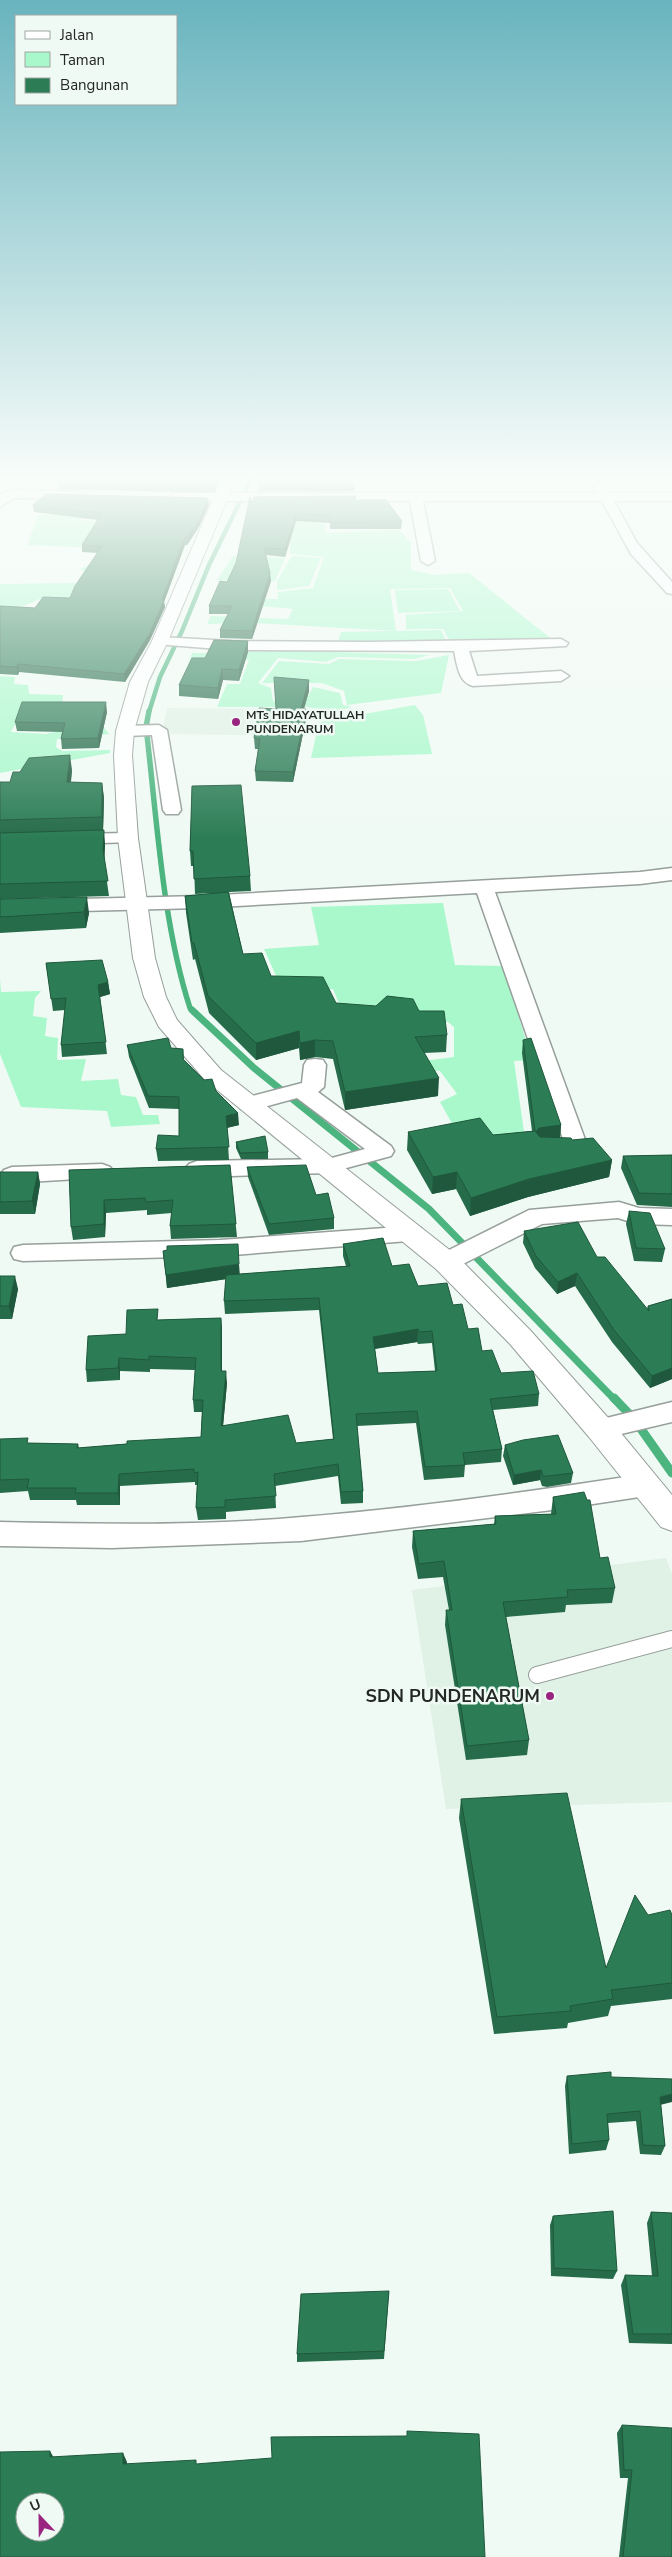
<svg xmlns="http://www.w3.org/2000/svg" width="672" height="2557" viewBox="0 0 672 2557" font-family="'Nunito Sans',sans-serif">
<rect width="100%" height="100%" fill="#f0faf4"/>
<!-- built -->
<g fill="#e0f1e6">
<path d="M167 708 308 709 306 736 162 734Z"/>
<path d="M666 1558 672 1574V1802L446 1809 412 1590Z"/>
</g>
<!-- green -->
<g fill="#a9f8cb">
<path d="M68 498 95 506 81 519 83 521 103 522 98 548 28 545C29 534 37 526 37 515H52Z"/>
<path d="M289 519 308 520 325 524V533L399 530 411 543V570L435 575 469 573 554 641 452 645 443 629H406V615L463 611 450 588 390 589 396 631 253 623 207 624 211 616 288 619 293 609 260 606 258 599H278V592L313 588 324 557 290 554Z"/>
<path d="M233 556 285 558 275 581 217 580Z"/>
<path d="M292 556 321 558 309 586 277 590V581Z"/>
<path d="M96 562 70 600 42 598 13 611H0V584L77 583 86 572 80 569Z"/>
<path d="M448 589 460 611 398 613 395 590Z"/>
<path d="M441 630 448 645H337L341 632Z"/>
<path d="M245 649 429 655 415 659 338 657 326 662 278 658 258 683 271 688 273 701 291 703 290 707H217L227 684H240L249 660 211 656 187 668 192 653H231Z"/>
<path d="M449 655 441 693 347 705 344 691 322 683H262L279 661 329 664 339 659 416 661Z"/>
<path d="M0 676 15 677 14 684 28 685 29 694 63 695 62 710H23L11 732 45 734 101 724 109 734 57 739 56 747 62 751 110 750V753L0 773Z"/>
<path d="M313 687 340 693 343 705 352 707 333 712 303 706Z"/>
<path d="M415 705 423 715 432 754 311 758 319 722Z"/>
<path d="M443 903 455 965 503 966 532 1060 514 1061 525 1139H494L489 1129 459 1136 440 1102 457 1094 440 1071 423 1070V1061L454 1057V1027L448 1022 427 1025 345 1018 333 989H282L264 949 319 945 311 907Z"/>
<path d="M0 979 1 992 41 991 35 998 33 1016 47 1018 45 1036 58 1038 57 1060 86 1059 81 1081 118 1079 121 1095 136 1097 143 1115H158L160 1124 111 1127 107 1111 21 1107 0 1054Z"/>
</g>
<g fill="none" stroke-linecap="round" stroke-linejoin="round">
<!-- stream-far3 -->
<path stroke="#4bb47f" stroke-width="4.5" d="M149 712 160 677 182 631 209 565 250 481"/>
<!-- stream-far2 -->
<path stroke="#4bb47f" stroke-width="5.5" d="M149 711 146 727C157 818 162 921 190 1008L193 1011"/>
<!-- stream-far1 -->
<path stroke="#4bb47f" stroke-width="7" d="M192 1010 254 1068 429 1209 615 1400"/>
<!-- stream -->
<path stroke="#4bb47f" stroke-width="9" d="M614 1398 634 1419 672 1473"/>
<defs>
<path id="lane" d="M537 1675 672 1639"/>
<g id="street">
<path d="M599 483 603 484 610 493H672V501H614L637 543 672 582V594L667 593 631 554 602 501H423L435 561 428 565 421 561 410 501H175L169 497 175 493H597L593 487Z"/>
<path d="M13 490 80 491 86 495 80 499 14 498 0 507V495Z"/>
<path d="M160 637 232 641 368 642 561 639 568 643 566 646 469 651 477 676 561 671 569 676 561 681 473 686C458 682 457 664 454 651L232 650 155 644 153 641Z"/>
<path d="M159 725 167 730 181 810 178 814H166L163 810 152 735 125 736 117 731 125 726Z"/>
<path d="M128 833 134 834 137 838 134 842 70 844 64 843 61 839 64 835 70 834Z"/>
<path d="M672 868V880L640 884 495 892 587 1145 584 1150C570 1154 554 1157 540 1153L537 1148 540 1143 563 1139 477 893 200 908 0 913V901L200 896 640 872Z"/>
<path d="M315 1059 323 1060 326 1065 324 1087 318 1092 391 1146 394 1151 391 1156 328 1173 197 1177 189 1174 185 1169 189 1164 197 1161 328 1159 365 1149 297 1098 249 1111 241 1109 238 1104 241 1099 302 1083 304 1065 307 1060Z"/>
<path d="M102 1164 110 1167 114 1172 110 1177 12 1183 4 1180 0 1175 4 1170 12 1167Z"/>
<path d="M619 1202 639 1208 672 1209V1225L637 1224 618 1218 542 1224 455 1268 446 1271 437 1268 434 1262 437 1256 529 1210Z"/>
<path d="M412 1226 421 1228 424 1234 421 1240 220 1256 23 1261 14 1259 11 1253 14 1247 23 1245 220 1240Z"/>
<path d="M672 1402V1422L600 1439 590 1436 586 1429 590 1422Z"/>
<path d="M646 1474 656 1477 660 1485 656 1493 646 1496 560 1509 301 1541 112 1548 0 1546V1522C99 1524 203 1526 302 1517 416 1508 533 1491 646 1474Z"/>
</g>
<path id="secondary" d="M221 481H235L168 641 148 682 134 731 132 755 138 838 155 958 166 997 177 1020 221 1070 456 1255 530 1330 611 1421 672 1495V1531L661 1527 589 1437 510 1344 436 1269 205 1080 159 1027 144 997 133 958 118 838 114 755 116 731 130 682 152 641Z"/>
</defs>
<!-- lane casing -->
<use href="#lane" stroke="#969f9a" stroke-width="18"/>
<!-- street casing -->
<use href="#street" stroke="#969f9a" stroke-width="3"/>
<!-- secondary casing -->
<use href="#secondary" stroke="#969f9a" stroke-width="2"/>
<!-- lane -->
<use href="#lane" stroke="#fff" stroke-width="16"/>
<!-- street -->
<use href="#street" fill="#fff" fill-rule="evenodd"/>
<!-- secondary -->
<use href="#secondary" fill="#fff" fill-rule="evenodd"/>
</g>
<!-- wall -->
<g fill="#266c4a" fill-rule="evenodd">
<path d="M219 481 214 493 59 489 58 483Z"/>
<rect x="259" y="485" width="96" height="6"/>
<path d="M208 498 209 505 199 527 187 545H185L164 602 165 607 150 640 125 682 19 672 18 675 0 674V606L35 608 70 598 98 553 82 552V545L98 520 34 512 33 505Z"/>
<path d="M356 500 402 521 401 529H330V523L296 521 285 557 266 555 271 581 252 639 220 638V630L228 614H209V606L227 582 236 563 252 503Z"/>
<path d="M248 641V652L239 681 223 680 218 699 179 696V685L205 658Z"/>
<path d="M309 680V691L304 709 306 719 293 782 256 781 255 771 258 749H255L254 738 276 709Z"/>
<path d="M107 712 99 748 62 749 61 739 62 732 17 731 15 722Z"/>
<path d="M72 770 71 782 102 783 104 798 103 830 105 845 104 861 109 896 0 899V782H10Z"/>
<path d="M192 786 250 876 251 891 229 892 243 954 271 976 336 1003 419 1011 447 1035 446 1052 424 1053 438 1096 345 1110 333 1059 315 1057 300 1060 299 1048 256 1060 209 1013 195 959 193 960 186 913 185 896 213 893 195 894 194 866H191L190 851Z"/>
<path d="M0 899 89 913 86 928 0 933Z"/>
<path d="M46 963 108 982 110 994 100 997 107 1054 62 1057 61 1045 65 1010 53 1011Z"/>
<path d="M523 1040 561 1125 560 1138 572 1140 612 1160 609 1177 528 1197 470 1216 456 1189 432 1194 407 1150 408 1132 493 1135 532 1131 522 1053Z"/>
<path d="M127 1045 183 1049 184 1060 216 1091 239 1125 227 1128 229 1160 158 1161 156 1149 179 1136V1109L149 1108 129 1057Z"/>
<path d="M236 1142 268 1152V1159H241L236 1148Z"/>
<path d="M672 1155V1207L637 1205 621 1168 623 1156Z"/>
<path d="M230 1165 237 1237 171 1239 170 1226 172 1213 147 1215V1210L106 1213 105 1237 73 1240 71 1227 69 1170Z"/>
<path d="M0 1167V1172H38L40 1184 35 1214H0Z"/>
<path d="M247 1167 316 1195 334 1218V1229L269 1235 248 1177Z"/>
<path d="M629 1211 665 1249 662 1262 634 1261 626 1224Z"/>
<path d="M524 1231 597 1257 647 1309 648 1306 672 1299V1379L650 1388 612 1342 575 1286 557 1294 535 1268 523 1243Z"/>
<path d="M343 1244 392 1266 418 1286 453 1305 482 1351 501 1373 539 1394 538 1406 493 1410 502 1449 501 1462 465 1465 464 1477 424 1480 416 1423 357 1426 363 1491V1503L341 1504 338 1476 275 1486 276 1508 226 1512V1519L198 1520 196 1508 197 1485H195V1482L120 1486V1505H77L76 1500H30L28 1491 0 1493V1439L29 1443 78 1444 79 1448 201 1437 202 1412H194L193 1400 195 1370 150 1369V1372L120 1371V1380L87 1382 86 1370 126 1334 159 1320 221 1318 222 1331V1371L227 1383 223 1425 296 1443 333 1439 319 1310 225 1314 224 1301 226 1279 167 1288 163 1251 240 1274 346 1266 343 1256ZM417 1342 418 1344 432 1343 435 1371 378 1373 375 1349Z"/>
<path d="M0 1276 18 1289 12 1319H0Z"/>
<path d="M505 1445 573 1473 571 1483 547 1487 542 1486 540 1480 513 1485 503 1456Z"/>
<path d="M553 1497 600 1558 615 1588 612 1603 566 1605 565 1612 506 1617 529 1740 527 1755 466 1760 445 1625 446 1610H449L443 1577 418 1579 412 1547 413 1531 494 1524 495 1516 551 1514Z"/>
<path d="M461 1799 606 1968 648 1915H672V1999L611 2006 608 2016 568 2023 567 2028 494 2034 459 1818Z"/>
<path d="M567 2076 611 2077 661 2105 665 2146 661 2155 640 2154 636 2121 608 2123 609 2140 606 2150 569 2154 565 2086Z"/>
<path d="M651 2212 672 2213V2344L629 2343 621 2285 625 2275 652 2276 647 2223Z"/>
<path d="M553 2216 617 2271 613 2279 551 2276 550 2225Z"/>
<path d="M389 2291 384 2359 297 2362V2354Z"/>
<path d="M622 2425 672 2557H619L628 2478H620L617 2433Z"/>
</g>
<!-- shaded-wall -->
<g fill="#1f583c">
<path d="M216 481H219L214 493 213 487Z"/>
<path d="M208 498 209 505 199 527 187 545V538Z"/>
<path d="M296 513V521L285 557V549Z"/>
<path d="M184 538 185 545 164 602 165 607 150 640 125 682 124 674 162 600Z"/>
<path d="M270 573 271 581 252 639V631Z"/>
<path d="M248 641V652L239 681V670Z"/>
<path d="M18 664 19 672 18 675 17 667Z"/>
<path d="M222 669 223 680 218 699V688Z"/>
<path d="M309 680V691L301 719V709Z"/>
<path d="M106 702 107 712 99 748 98 738Z"/>
<path d="M306 709V719L293 782V772Z"/>
<path d="M70 755 72 770 69 797 67 782Z"/>
<path d="M102 783 104 798 103 832 102 817Z"/>
<path d="M104 830 105 845 104 865 103 850Z"/>
<path d="M87 897 89 913 86 928 84 912Z"/>
<path d="M108 982 110 994 100 997 98 985Z"/>
<path d="M299 1031V1048L256 1060V1043Z"/>
<path d="M315 1040V1057L300 1060V1043Z"/>
<path d="M439 1078 438 1096 345 1110V1092Z"/>
<path d="M238 1113 239 1125 226 1128V1116Z"/>
<path d="M561 1125 560 1138 534 1146 536 1133 539 1128Z"/>
<path d="M612 1160 609 1177 528 1197 470 1216 471 1198 529 1179Z"/>
<path d="M38 1172 40 1184 35 1214 32 1201Z"/>
<path d="M457 1172 456 1189 432 1194 433 1177Z"/>
<path d="M104 1200 106 1213 105 1237 104 1224Z"/>
<path d="M239 1264 240 1277 167 1288 166 1275Z"/>
<path d="M577 1273 575 1286 557 1294 558 1282Z"/>
<path d="M15 1276 18 1289 12 1319 9 1306Z"/>
<path d="M221 1318 222 1331V1384L221 1371Z"/>
<path d="M418 1329 417 1342 373 1349V1337Z"/>
<path d="M119 1358 120 1371V1380L118 1368Z"/>
<path d="M672 1368V1379L650 1388 652 1376Z"/>
<path d="M226 1371 227 1383 222 1438 221 1426Z"/>
<path d="M541 1470 540 1480 513 1485 514 1475Z"/>
<path d="M119 1474 120 1486V1505L118 1493Z"/>
<path d="M672 2094V2102L656 2106 660 2097Z"/>
<path d="M50 2451 55 2460 50 2457Z"/>
<path d="M123 2453 127 2462 126 2473 123 2464Z"/>
</g>
<!-- building -->
<g fill="#2c7d56" stroke="#1f583c" fill-rule="evenodd">
<path d="M61 481H216L213 487 58 483Z"/>
<path d="M260 481H352L355 485H259Z"/>
<path d="M46 494 208 498 199 520 187 538H184L162 600H164L150 633 124 674 18 664 17 667 0 666V606L35 608 43 597 70 598 75 586 102 546 82 545 102 513 33 505Z"/>
<path d="M356 496 355 500H386L402 521 330 522V516L296 513 285 549 264 548 270 573 252 631 220 630 232 606H209L220 581 227 582 236 563 250 497 252 503 254 497Z"/>
<path d="M214 640 248 641 239 670 222 669 218 688 179 685 192 658H205Z"/>
<path d="M274 677 309 680 301 709H306L293 772 255 771 260 739 254 738 259 708 276 709Z"/>
<path d="M22 702H106L98 738 61 739 65 723 15 722Z"/>
<path d="M70 755 67 782 102 783V817L0 820V782H10L13 772H20L29 758Z"/>
<path d="M241 785 250 876 194 879 193 851H190L192 786Z"/>
<path d="M104 830 103 850 108 881 0 884V833Z"/>
<path d="M228 892 243 954 262 953 271 976 323 977 336 1003 376 1006 387 996 413 999 419 1011H444L447 1035 415 1037 439 1078 345 1092 333 1041 315 1040 300 1043 299 1031 256 1043 208 996 194 943H192L185 896Z"/>
<path d="M87 897 84 912 0 917V899Z"/>
<path d="M102 960 108 982 98 985 106 1042 61 1045 66 998 51 999 46 963Z"/>
<path d="M168 1038 171 1048 183 1049V1059L204 1080 212 1079 216 1091 238 1113 226 1116 229 1147 156 1149 158 1135 179 1136V1097L148 1096 127 1045Z"/>
<path d="M531 1038 561 1125 539 1128 536 1132 535 1131 523 1040Z"/>
<path d="M480 1118 493 1135 535 1131 540 1137 571 1138 572 1140 593 1138 612 1160 529 1179 471 1198 457 1172 433 1177 408 1132Z"/>
<path d="M265 1136 268 1152 240 1153 236 1142Z"/>
<path d="M672 1155V1194L639 1193 623 1156Z"/>
<path d="M230 1165 236 1224 170 1226 173 1200 146 1202 145 1198 104 1200V1224L71 1227 69 1170Z"/>
<path d="M306 1165 316 1195 328 1193 334 1218 269 1224 247 1167Z"/>
<path d="M0 1172H38L32 1201 0 1202Z"/>
<path d="M629 1211 650 1213 665 1249 636 1248Z"/>
<path d="M578 1222 597 1257H605L649 1311 648 1306 672 1299V1368L652 1376 614 1330 577 1273 558 1282 536 1256 524 1231Z"/>
<path d="M383 1238 392 1266 409 1264 418 1286 447 1283 453 1305 462 1304 468 1329 478 1328 482 1351 492 1350 501 1373 533 1371 539 1394 490 1399 502 1449 463 1453 465 1465 425 1467 417 1411 356 1414 363 1491 341 1492 338 1464 274 1474 276 1496 225 1500V1507L196 1508 198 1472 194 1473V1469L119 1474 118 1493H75L76 1488H27L29 1479 0 1480V1439L28 1438 27 1443 78 1444 77 1448 127 1444V1441L201 1437 203 1400H193L196 1358 149 1356V1360L119 1358 118 1368 86 1370 88 1336 126 1334 127 1310 158 1309 157 1320 221 1318V1371H226L221 1426 288 1415 296 1443 334 1439 319 1298 224 1301 226 1275 350 1266 343 1244ZM418 1329 419 1332 432 1331 437 1371 378 1373 373 1337Z"/>
<path d="M238 1244 239 1264 166 1275 163 1251 167 1250V1246Z"/>
<path d="M0 1276H15L9 1306H0Z"/>
<path d="M558 1435 573 1473 548 1476H543L541 1470 514 1475 505 1445 523 1440Z"/>
<path d="M584 1492 587 1500H590L600 1558 608 1557 615 1588 567 1590 568 1597 503 1602 529 1740 467 1746 446 1610H452L444 1561 419 1564 413 1531 496 1524 495 1516 556 1514 553 1497Z"/>
<path d="M567 1793 606 1968 635 1895 648 1915 670 1910 672 1915V1983L611 1990 613 1999 570 2006 571 2011 497 2017 461 1799Z"/>
<path d="M611 2072V2077L672 2079V2094L660 2097 665 2146 643 2145 640 2111 607 2114 609 2140 572 2144 567 2076Z"/>
<path d="M613 2211 617 2271 554 2268 553 2216Z"/>
<path d="M651 2212 672 2213V2334H633L625 2275 658 2276Z"/>
<path d="M389 2291 384 2351 297 2354 301 2294Z"/>
<path d="M622 2425 672 2428V2557H623L632 2470H624Z"/>
<path d="M407 2431 479 2434 485 2557H0V2452L50 2451V2457L123 2453V2464L196 2460V2464L272 2458 271 2437 407 2436ZM25 2502H55V2532H25Z"/>
</g>
<!-- sky -->
<linearGradient id="sky" x2="0" y2="1"><stop stop-color="#69b4be"/><stop offset="0.57" stop-color="#f8fdfa"/><stop offset="1" stop-color="#f8fdfa" stop-opacity="0"/></linearGradient>
<rect width="672" height="839" fill="url(#sky)"/>
<!-- markers -->
<g fill="#9a2580" stroke="#f0faf4" stroke-width="2">
<circle cx="236" cy="722" r="5"/>
<circle cx="550" cy="1696" r="5"/>
</g>
<g text-anchor="middle" stroke-width="5" stroke-linejoin="round" paint-order="stroke">
<!-- far-poi labels -->
<g font-size="12" font-weight="bold" fill="#242825" stroke="#f0faf4" text-anchor="start">
<text x="246" y="719">MTs HIDAYATULLAH<tspan x="246" dy="14">PUNDENARUM</tspan></text>
</g>
<!-- near-poi labels -->
<g font-size="18" font-weight="bold" fill="#242825" stroke="#f0faf4" text-anchor="end">
<text x="540" y="1702">SDN PUNDENARUM</text>
</g>
</g>
<!-- legend -->
<rect x="15" y="15" width="162" height="90" fill="#f0faf4" stroke="#9ea6a1"/>
<rect x="25" y="31" width="25" height="8" fill="#ffffff" stroke="#9ea6a1"/>
<text x="60" y="40" font-size="15" fill="#242825">Jalan</text>
<rect x="25" y="52" width="25" height="15" fill="#a9f8cb" stroke="#9ea6a1"/>
<text x="60" y="65" font-size="15" fill="#242825">Taman</text>
<rect x="25" y="78" width="25" height="15" fill="#2c7d56" stroke="#9ea6a1"/>
<text x="60" y="90" font-size="15" fill="#242825">Bangunan</text>
<!-- north arrow -->
<g transform="translate(40 2517) rotate(338)"><circle r="24" fill="#f0faf4" stroke="#9ea6a1"/>
<path d="M0-4L9 19L0 12L-9 19Z" fill="#9a2580"/>
<text y="-8" font-size="14" font-weight="bold" text-anchor="middle" fill="#242825">U</text>
</g>
</svg>
